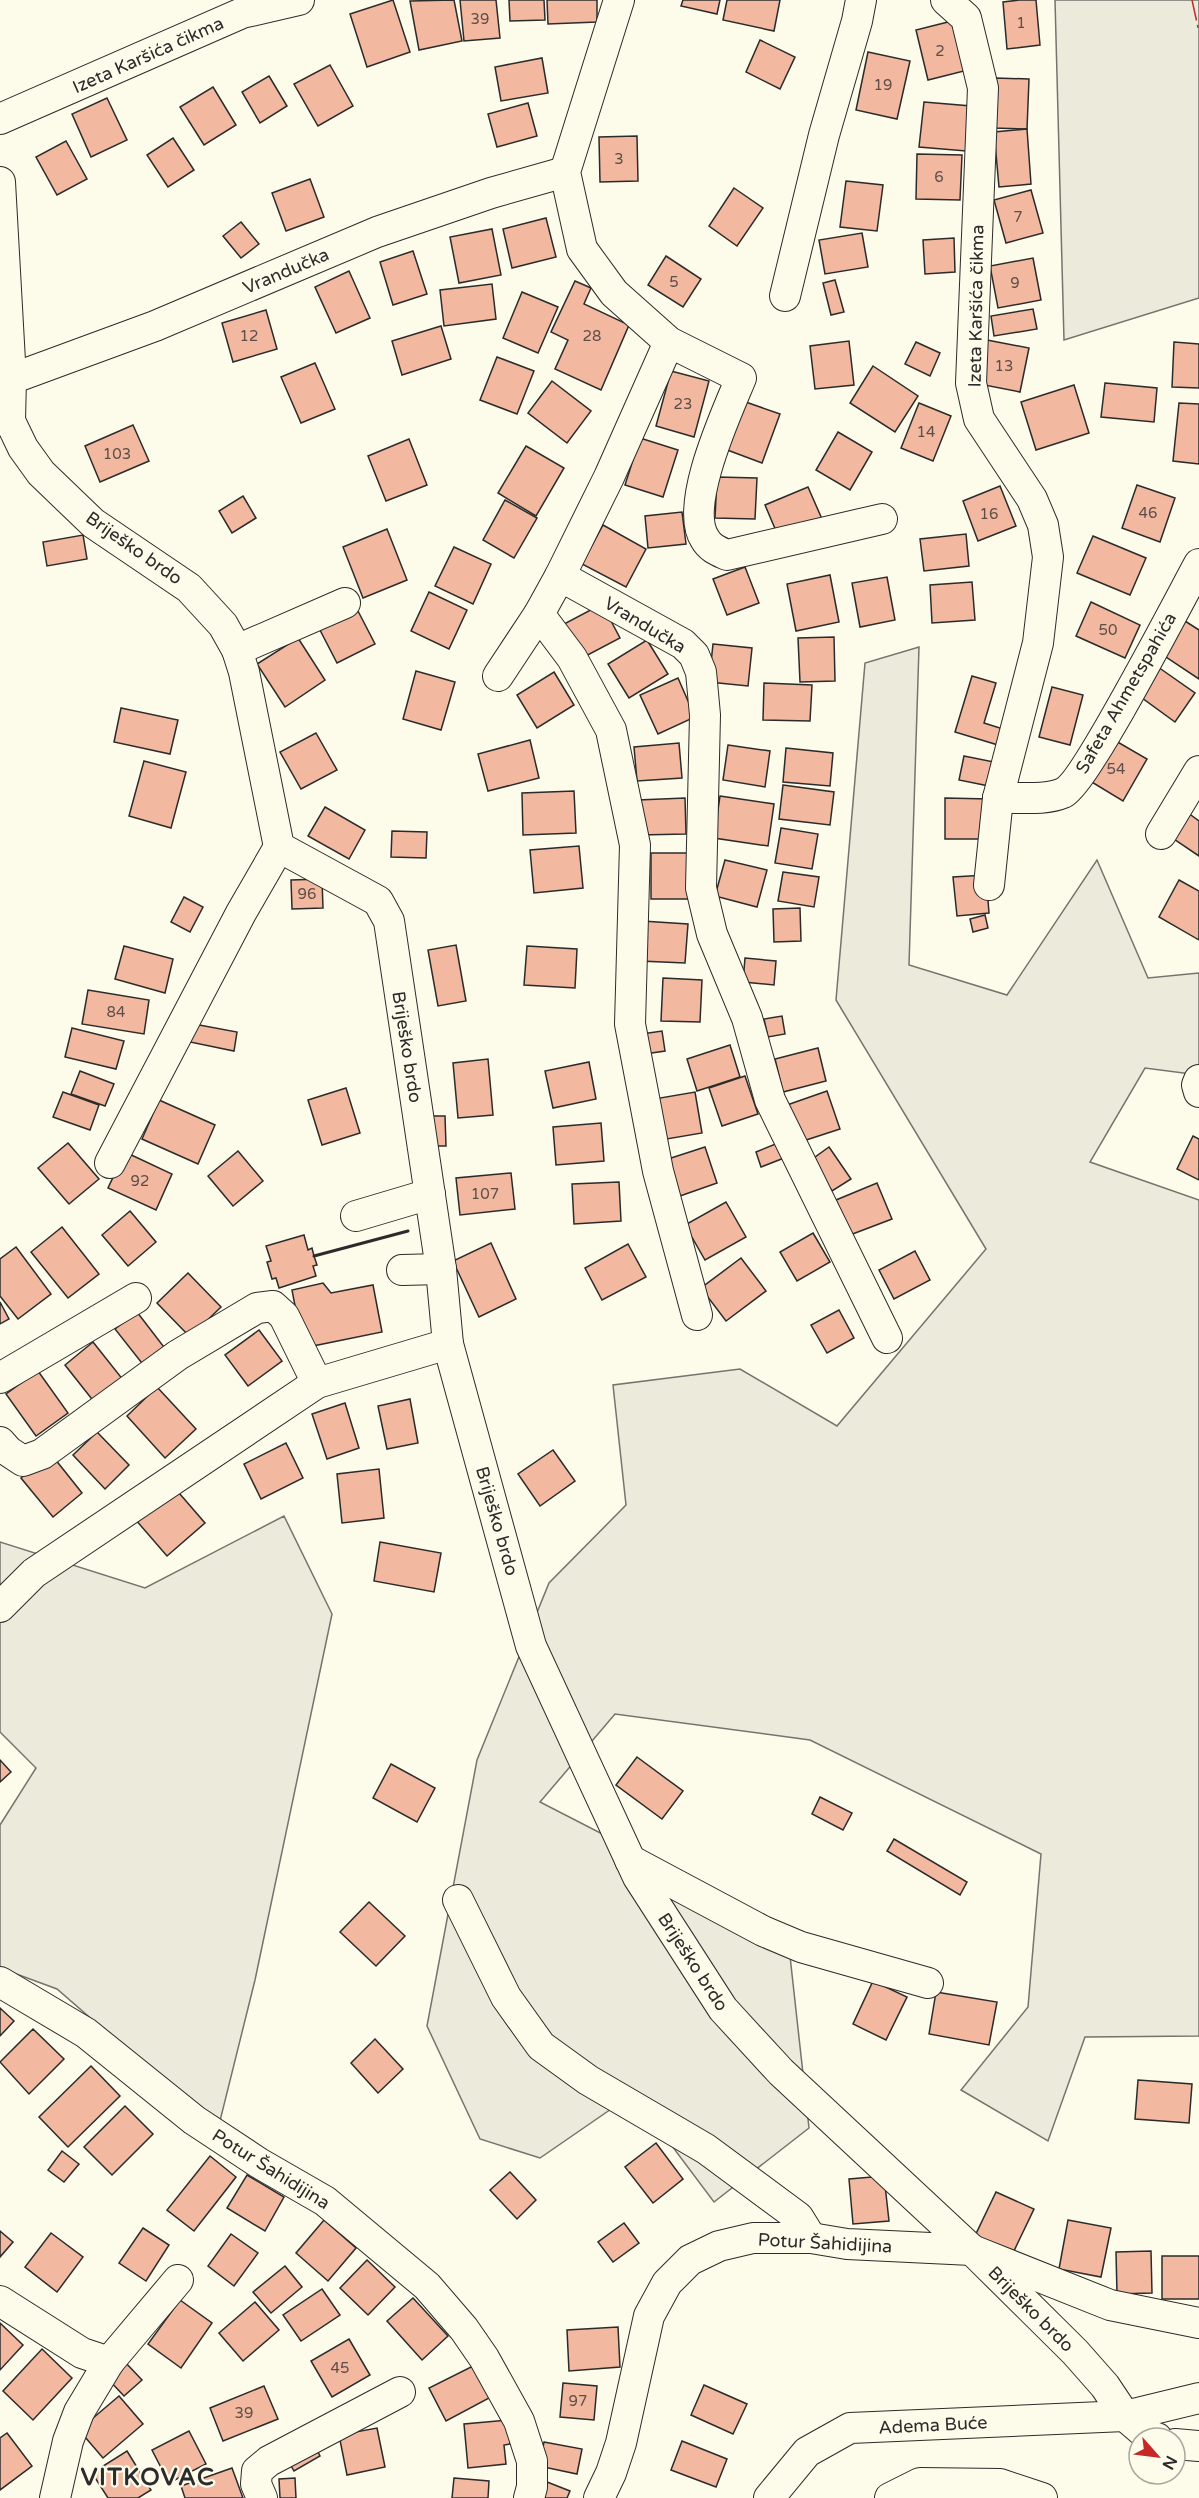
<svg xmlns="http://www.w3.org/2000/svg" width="1199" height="2498" viewBox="0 0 1199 2498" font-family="'Varela Round',sans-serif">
<rect width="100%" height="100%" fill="#fdfbea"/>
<!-- green -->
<g fill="#ecebdb" stroke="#74746e" stroke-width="1.5">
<path d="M1055 0H1199V298L1064 340Z"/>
<path d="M919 647 909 965 1007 995 1097 860 1148 978 1199 973V1075L1145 1068 1090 1162 1199 1200V2036L1085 2037 1048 2141 961 2090 1028 2007 1041 1854 810 1740 615 1714 540 1802 787 1929 809 2128 714 2202 633 2094 540 2158 480 2139 427 2026 477 1760 549 1583 626 1505 613 1385 740 1369 837 1426 986 1249 836 1000 865 663Z"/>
<path d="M284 1516 332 1614 255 1980 218 2129 57 1989 0 1968V1825L36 1768 0 1732V1542L145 1588Z"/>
</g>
<!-- building -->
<g fill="#f2b8a0" stroke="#2b2b2b" stroke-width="1.5">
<path d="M393 0 410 52 367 67 350 14Z"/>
<path d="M454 0 462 41 419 50 410 1Z"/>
<path d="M460 0H496L500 38 464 41Z"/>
<path d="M509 0H544L545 20 510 21Z"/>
<path d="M547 0H597V22L548 24Z"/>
<path d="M683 0H720L717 14 681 6Z"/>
<path d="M727 0H780L774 31 723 20Z"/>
<path d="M1019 0H1036L1040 45 1007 49 1003 2Z"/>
<path d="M952 21 964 71 928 80 916 30Z"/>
<path d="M760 40 795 57 780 89 746 72Z"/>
<path d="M868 52 910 61 897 119 856 110Z"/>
<path d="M542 58 548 93 501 101 495 67Z"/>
<path d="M330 65 353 106 318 126 294 84Z"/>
<path d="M269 76 287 106 260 123 242 92Z"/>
<path d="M995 78 1029 79 1027 129 993 128Z"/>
<path d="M213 87 236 125 204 145 180 107Z"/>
<path d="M107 98 127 140 91 157 72 114Z"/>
<path d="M924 102 971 106 966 151 919 147Z"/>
<path d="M528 103 537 136 497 147 488 114Z"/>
<path d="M1027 129 1031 184 999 187 994 132Z"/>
<path d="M637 136 638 181 600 182 599 137Z"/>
<path d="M173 138 194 170 168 187 147 155Z"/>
<path d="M66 141 87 179 57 195 36 157Z"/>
<path d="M917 154 962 155 960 200 916 199Z"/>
<path d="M310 179 324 217 286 231 272 193Z"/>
<path d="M846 181 883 185 877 231 840 227Z"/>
<path d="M734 188 763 208 737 246 709 226Z"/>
<path d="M1031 190 1043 233 1006 243 994 200Z"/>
<path d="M546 218 556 257 512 268 503 229Z"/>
<path d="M241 222 259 244 241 258 223 236Z"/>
<path d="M492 229 501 275 459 283 450 237Z"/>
<path d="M862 233 868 267 825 274 819 240Z"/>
<path d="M954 238 955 272 925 274 923 240Z"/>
<path d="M413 251 427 294 393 305 380 262Z"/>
<path d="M666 256 701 279 683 307 648 285Z"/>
<path d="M1033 258 1041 300 998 308 990 266Z"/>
<path d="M349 271 370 318 336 333 315 287Z"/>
<path d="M835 280 844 312 831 315 823 283Z"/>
<path d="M575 281 591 288 584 304 629 325 601 390 555 369 568 340 551 332Z"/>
<path d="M492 284 496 319 444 326 440 290Z"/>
<path d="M522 292 558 307 538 353 503 338Z"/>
<path d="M1033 309 1037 329 994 336 991 316Z"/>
<path d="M266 310 277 349 233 362 222 323Z"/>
<path d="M441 326 451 359 402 375 392 341Z"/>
<path d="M987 340 1029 348 1020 392 979 384Z"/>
<path d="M849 341 854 385 815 389 810 346Z"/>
<path d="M916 342 940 353 930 376 905 364Z"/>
<path d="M1174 342 1199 344V388L1172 387Z"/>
<path d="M497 357 534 371 517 414 480 400Z"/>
<path d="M315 363 335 409 301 423 281 377Z"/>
<path d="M873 366 918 396 895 432 850 403Z"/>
<path d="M671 371 709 381 694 437 656 426Z"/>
<path d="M552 381 591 411 567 443 528 413Z"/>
<path d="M1105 383 1157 388 1154 422 1101 417Z"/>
<path d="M1074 385 1089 433 1036 450 1021 402Z"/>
<path d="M740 400 780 414 762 463 722 448Z"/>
<path d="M919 403 951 416 933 461 901 448Z"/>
<path d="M1179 403 1199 404V464L1173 461Z"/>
<path d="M133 425 149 461 100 482 85 446Z"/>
<path d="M838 432 872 452 850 490 816 470Z"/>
<path d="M640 438 678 450 663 497 625 485Z"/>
<path d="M409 439 427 485 386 501 368 456Z"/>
<path d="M526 446 564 468 536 516 498 493Z"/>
<path d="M717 477 757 478 755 519 715 518Z"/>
<path d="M1137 485 1175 498 1160 542 1122 528Z"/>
<path d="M1000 486 1016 526 978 541 963 501Z"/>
<path d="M808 487 822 519 779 538 765 505Z"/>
<path d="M243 496 256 518 232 533 219 511Z"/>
<path d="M505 500 537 518 514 558 483 540Z"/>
<path d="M682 512 686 544 648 548 645 516Z"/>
<path d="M603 525 646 549 626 587 582 564Z"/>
<path d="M387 529 407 580 363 598 343 547Z"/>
<path d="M966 534 969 566 924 571 920 539Z"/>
<path d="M83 535 87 559 47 566 43 542Z"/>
<path d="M1093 536 1146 558 1130 595 1077 573Z"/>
<path d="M454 547 491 564 473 604 435 586Z"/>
<path d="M745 567 759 603 727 615 713 579Z"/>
<path d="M830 575 839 622 796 631 787 584Z"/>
<path d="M887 577 895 620 860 627 852 583Z"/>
<path d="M972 582 975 620 932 623 930 585Z"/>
<path d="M429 592 467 610 449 649 411 631Z"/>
<path d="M1091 602 1140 625 1125 658 1076 636Z"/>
<path d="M602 604 620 638 582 658 564 624Z"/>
<path d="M358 611 375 644 337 663 320 630Z"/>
<path d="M1185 621 1199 630V679L1163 655Z"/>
<path d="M834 637 835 681 800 682 798 638Z"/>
<path d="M298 638 325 680 285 707 257 664Z"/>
<path d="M647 640 668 674 629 698 608 664Z"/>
<path d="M713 644 752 648 748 686 709 682Z"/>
<path d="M1158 667 1195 693 1175 722 1138 695Z"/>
<path d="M416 671 455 682 441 730 403 719Z"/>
<path d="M554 672 574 705 537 728 517 695Z"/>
<path d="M972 676 996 683 984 723 1003 729 998 745 955 732Z"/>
<path d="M678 678 695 717 658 734 640 695Z"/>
<path d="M764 683 812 685 810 721 763 720Z"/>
<path d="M1052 687 1083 695 1070 745 1039 737Z"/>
<path d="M121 708 178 720 170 754 114 742Z"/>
<path d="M316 733 337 770 301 789 280 752Z"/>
<path d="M1109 737 1147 759 1123 801 1085 778Z"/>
<path d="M530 740 539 778 488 791 478 754Z"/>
<path d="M679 743 682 778 637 781 634 747Z"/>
<path d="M728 745 770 751 765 787 723 780Z"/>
<path d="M786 748 833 753 830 786 783 782Z"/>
<path d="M964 756 999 763 994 787 959 780Z"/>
<path d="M144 761 186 772 171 828 129 816Z"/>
<path d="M783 785 834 792 830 825 779 819Z"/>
<path d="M574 791 576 833 523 835 522 793Z"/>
<path d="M720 796 774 804 768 846 714 838Z"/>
<path d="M685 798 686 834 639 835 638 800Z"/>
<path d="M945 798 989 799V839H945Z"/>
<path d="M325 807 365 830 349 859 308 836Z"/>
<path d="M1184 810 1199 821V856L1168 835Z"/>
<path d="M781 828 818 834 812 869 775 863Z"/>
<path d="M392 831 427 832 426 858 391 857Z"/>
<path d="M579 846 583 888 534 893 530 850Z"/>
<rect x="651" y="853" width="38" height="46"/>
<path d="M725 860 767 870 757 907 715 896Z"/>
<path d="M783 872 819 877 814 907 778 901Z"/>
<path d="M986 875 989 913 957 916 953 877Z"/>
<path d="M322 879 323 908 292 909 291 880Z"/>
<path d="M1179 880 1199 891V940L1159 917Z"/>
<path d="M184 897 203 907 190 932 171 922Z"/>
<path d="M800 908 801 941 774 942 773 909Z"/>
<path d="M985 915 988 928 973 932 970 919Z"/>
<path d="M642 921 688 924 685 963 640 961Z"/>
<path d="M456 945 466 1001 438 1006 428 950Z"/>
<path d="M124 946 173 959 165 993 115 979Z"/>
<path d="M527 946 577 949 575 988 524 985Z"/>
<path d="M745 958 776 961 774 985 743 982Z"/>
<path d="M663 978 702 980 700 1022 661 1021Z"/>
<path d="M88 990 149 1000 144 1034 82 1024Z"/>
<path d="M782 1016 785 1034 768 1037 764 1019Z"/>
<path d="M194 1024 237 1032 234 1051 190 1042Z"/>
<path d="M72 1028 124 1041 116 1069 65 1057Z"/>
<path d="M662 1031 665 1051 638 1055 635 1035Z"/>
<path d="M730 1045 740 1077 697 1091 687 1059Z"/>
<path d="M818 1048 826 1081 783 1092 775 1059Z"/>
<path d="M488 1059 493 1115 458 1118 453 1063Z"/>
<path d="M589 1062 596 1099 553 1108 545 1071Z"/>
<path d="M80 1071 114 1084 105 1106 71 1094Z"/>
<path d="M745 1076 758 1114 722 1126 709 1088Z"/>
<path d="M346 1088 360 1133 322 1145 308 1100Z"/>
<path d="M827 1091 840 1129 800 1142 787 1105Z"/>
<path d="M63 1092 99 1105 90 1130 53 1117Z"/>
<path d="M695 1092 702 1133 661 1140 654 1099Z"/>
<path d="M159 1100 215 1125 198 1164 142 1139Z"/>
<path d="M431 1116H445L446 1146H432Z"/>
<path d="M601 1123 604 1161 556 1165 553 1127Z"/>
<path d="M1193 1136 1199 1139V1180L1177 1169Z"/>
<path d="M68 1143 99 1179 69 1204 38 1168Z"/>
<path d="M778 1143 784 1158 761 1167 756 1152Z"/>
<path d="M705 1147 717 1183 680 1196 668 1159Z"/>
<path d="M829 1147 851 1179 832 1191 811 1160Z"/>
<path d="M238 1151 263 1181 233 1206 208 1176Z"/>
<path d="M125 1152 172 1174 156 1210 108 1188Z"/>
<path d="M511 1173 515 1209 460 1215 456 1178Z"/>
<path d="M619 1182 621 1221 574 1224 572 1184Z"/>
<path d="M877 1183 892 1219 850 1235 836 1200Z"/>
<path d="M726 1202 746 1237 705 1260 685 1225Z"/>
<path d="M130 1211 156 1242 128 1266 102 1235Z"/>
<path d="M62 1227 99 1274 68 1298 31 1252Z"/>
<path d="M813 1233 830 1262 797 1281 780 1252Z"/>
<path d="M304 1235 308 1250 312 1248 314 1256 317 1265 313 1266 316 1276 279 1288 276 1278 272 1279 267 1262 271 1261 266 1246Z"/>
<path d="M491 1243 516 1299 479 1317 453 1261Z"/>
<path d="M628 1244 646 1277 602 1300 585 1268Z"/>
<path d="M16 1247 51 1294 18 1319 0 1296V1259Z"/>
<path d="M915 1251 930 1280 894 1299 879 1270Z"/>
<path d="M741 1258 766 1291 726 1321 701 1288Z"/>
<path d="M188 1273 221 1307 190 1337 157 1303Z"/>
<path d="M323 1283 331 1293 373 1285 382 1332 303 1348 292 1290Z"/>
<path d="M0 1302 9 1319 0 1324Z"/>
<path d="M839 1310 854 1338 827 1353 811 1325Z"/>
<path d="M137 1312 167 1351 145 1367 115 1329Z"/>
<path d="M259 1330 282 1361 248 1386 225 1355Z"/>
<path d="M93 1342 124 1381 95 1403 65 1365Z"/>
<path d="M38 1371 68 1413 36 1436 6 1394Z"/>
<path d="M157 1387 196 1429 165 1458 127 1416Z"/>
<path d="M410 1399 418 1443 387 1449 378 1406Z"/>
<path d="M345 1403 359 1448 327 1459 312 1414Z"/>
<path d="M97 1432 129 1465 105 1489 73 1455Z"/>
<path d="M286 1443 303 1478 261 1499 244 1464Z"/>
<path d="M553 1450 575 1481 540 1506 518 1474Z"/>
<path d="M51 1454 82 1493 53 1517 21 1478Z"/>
<path d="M379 1469 384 1518 342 1523 337 1474Z"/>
<path d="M173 1486 205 1523 167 1556 135 1519Z"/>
<path d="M380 1542 441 1553 434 1592 374 1581Z"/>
<path d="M637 1757 683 1791 662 1819 616 1785Z"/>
<path d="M0 1760 11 1772 0 1782Z"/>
<path d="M391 1764 435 1788 417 1822 373 1798Z"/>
<path d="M820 1797 852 1813 843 1830 812 1814Z"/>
<path d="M894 1839 967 1882 960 1895 887 1851Z"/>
<path d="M369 1902 405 1936 376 1966 340 1932Z"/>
<path d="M873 1981 907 1997 886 2040 853 2024Z"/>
<path d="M936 1992 997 2002 989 2045 929 2034Z"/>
<path d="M0 2008 14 2021 0 2036Z"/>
<path d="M33 2029 64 2059 29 2094 0 2062Z"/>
<path d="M375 2039 403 2069 378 2093 351 2063Z"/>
<path d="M91 2066 120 2096 68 2147 39 2117Z"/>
<path d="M1138 2080 1192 2084 1189 2123 1135 2119Z"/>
<path d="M125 2106 153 2134 112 2175 84 2147Z"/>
<path d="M656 2143 683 2179 653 2203 625 2167Z"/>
<path d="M62 2151 79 2164 64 2182 48 2170Z"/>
<path d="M210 2156 236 2177 194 2231 167 2210Z"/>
<path d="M510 2172 536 2200 517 2219 490 2190Z"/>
<path d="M247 2175 284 2197 265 2231 227 2208Z"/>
<path d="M884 2176 889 2221 853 2224 849 2179Z"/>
<path d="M996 2192 1034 2209 1012 2255 974 2238Z"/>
<path d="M324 2220 356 2248 328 2281 296 2253Z"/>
<path d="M1068 2220 1111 2228 1101 2277 1059 2269Z"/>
<path d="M624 2223 639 2243 613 2262 598 2242Z"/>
<path d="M143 2228 169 2245 146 2281 119 2263Z"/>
<path d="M0 2231 13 2242 0 2257Z"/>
<path d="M51 2233 83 2257 57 2292 25 2267Z"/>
<path d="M231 2234 258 2253 234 2286 208 2266Z"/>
<path d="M1151 2251 1152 2293 1117 2294 1116 2252Z"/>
<rect x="1162" y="2256" width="37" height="43"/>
<path d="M367 2260 395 2287 368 2315 340 2288Z"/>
<path d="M285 2266 302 2287 271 2313 253 2292Z"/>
<path d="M322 2289 340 2315 301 2341 283 2315Z"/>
<path d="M413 2298 448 2336 422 2360 387 2321Z"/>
<path d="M180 2300 212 2323 181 2368 148 2344Z"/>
<path d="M255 2302 279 2330 243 2361 219 2333Z"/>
<path d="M0 2323 23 2345 0 2370Z"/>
<path d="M618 2327 620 2367 569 2371 567 2330Z"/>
<path d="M349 2339 370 2375 332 2397 311 2361Z"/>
<path d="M42 2349 72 2378 33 2420 3 2391Z"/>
<path d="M125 2362 142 2380 124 2396 107 2378Z"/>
<path d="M475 2365 491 2397 446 2421 429 2388Z"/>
<path d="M563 2383 597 2386 594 2420 560 2417Z"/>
<path d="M704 2385 747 2404 733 2434 691 2415Z"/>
<path d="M264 2386 278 2419 223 2441 210 2408Z"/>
<path d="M119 2396 143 2424 103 2458 79 2430Z"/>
<path d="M508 2420 510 2444 504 2445 506 2464 468 2468 464 2424Z"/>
<path d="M377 2428 385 2467 347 2475 339 2435Z"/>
<path d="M189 2431 206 2464 169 2483 152 2450Z"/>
<path d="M7 2433 32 2466 0 2490V2438Z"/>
<path d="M682 2441 727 2459 716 2487 671 2470Z"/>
<path d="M313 2442 320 2456 294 2471 286 2457Z"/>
<path d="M544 2442 582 2449 577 2474 539 2466Z"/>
<path d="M127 2451 151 2490 138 2498H108L92 2473Z"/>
<path d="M232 2468 243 2498H185L181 2486Z"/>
<path d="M295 2478 296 2498H280L279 2479Z"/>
<path d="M454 2478 489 2481 488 2498H452Z"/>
<path d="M542 2480 570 2491 567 2498H535Z"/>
</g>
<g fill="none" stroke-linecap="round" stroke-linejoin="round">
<defs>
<g id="minor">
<path d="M619 0 565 172 582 249 614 293 669 342 741 378C727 412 683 506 705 539 710 548 718 551 727 555L882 519"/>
<path d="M946 0 966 18 983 88 971 383 979 419 1032 499 1043 525 1048 557 1038 643 998 798 989 885"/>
<path d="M0 119 242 13 299 0"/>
<path d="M0 182 11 379 10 421 23 448 41 473 93 523 189 588 223 625 237 650 244 672 279 847 378 901 389 921 441 1269 448 1344 531 1646 638 1877 723 2009 781 2072 972 2250 1075 2352 1105 2386 1125 2416 1146 2434 1157 2438"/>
<path d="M785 296 824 135 857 21 861 0"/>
<path d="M669 342 609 477 560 576 683 644 694 655 701 672 705 715 701 888 712 934 747 1018 770 1100 887 1338"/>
<path d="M11 379 155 326 377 232 491 193 565 172"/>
<path d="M539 614 572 658 611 730 635 845 630 1024 658 1171 697 1315"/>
<path d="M237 650 345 603"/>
<path d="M498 676 539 614 560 576"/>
<path d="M998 798C1018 797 1044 801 1063 793 1085 783 1181 597 1199 564"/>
<path d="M1161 834 1199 771"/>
<path d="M1199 1080 1197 1085 1199 1092"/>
<path d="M110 1163 241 913 279 847"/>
<path d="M356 1216 430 1194"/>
<path d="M402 1270 441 1269"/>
<path d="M0 1378 136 1298"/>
<path d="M0 1442 8 1451 23 1461 42 1454 178 1355 257 1308 273 1306 284 1316 317 1383"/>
<path d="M0 1607 34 1573 317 1383 448 1344"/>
<path d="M630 1860 763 1931 801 1947 928 1983"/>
<path d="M458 1900 506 1997 541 2046 588 2080 706 2149 798 2217 811 2238"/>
<path d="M0 1982 86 2033 194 2120 259 2163 325 2201 427 2286 464 2329 484 2358 519 2421 532 2461V2487L529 2498"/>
<path d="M0 2301 82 2353 109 2362 79 2412 68 2441 55 2498"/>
<path d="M109 2362 178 2280"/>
<path d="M1175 2444 1199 2446"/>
<path d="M262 2498 256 2484 257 2471 269 2461 400 2392"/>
<path d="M599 2498 611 2473 621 2443 649 2316 667 2283 690 2260 719 2246 753 2238H811L847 2244 972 2250 1110 2305 1199 2323"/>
<path d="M769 2498 807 2452 850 2428 1125 2416 1199 2398"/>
<path d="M890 2498 920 2483 1000 2484 1042 2498"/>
</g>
</defs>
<!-- minor casing -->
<use href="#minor" stroke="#2b2b2b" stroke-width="32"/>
<!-- minor -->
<use href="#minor" stroke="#fdfbea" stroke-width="30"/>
<!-- wall -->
<path stroke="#2b2b2b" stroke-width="3" d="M314 1256 408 1231"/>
<!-- power -->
<path stroke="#c62828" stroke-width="1.5" stroke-dasharray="21 4.5 3 4.5" stroke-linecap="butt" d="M1192 0 1199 32"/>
</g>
<g text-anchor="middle" stroke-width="4.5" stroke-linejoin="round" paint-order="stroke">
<!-- number labels -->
<g font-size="15" fill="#5d4e48">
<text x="480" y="24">39</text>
<text x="1021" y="28">1</text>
<text x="940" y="56">2</text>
<text x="883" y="90">19</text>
<text x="619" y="164">3</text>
<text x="939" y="182">6</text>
<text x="1018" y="222">7</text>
<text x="674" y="287">5</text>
<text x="1015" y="288">9</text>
<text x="249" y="341">12</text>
<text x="592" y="341">28</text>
<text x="1004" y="371">13</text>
<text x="683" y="409">23</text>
<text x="926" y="437">14</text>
<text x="117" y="459">103</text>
<text x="1148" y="518">46</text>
<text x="989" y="519">16</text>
<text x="1108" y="635">50</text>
<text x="1116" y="774">54</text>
<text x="307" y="899">96</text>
<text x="116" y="1017">84</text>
<text x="140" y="1186">92</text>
<text x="485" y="1199">107</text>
<text x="340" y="2373">45</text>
<text x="578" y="2406">97</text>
<text x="244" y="2418">39</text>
</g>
<!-- street labels -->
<g font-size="18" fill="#2b2b2b" stroke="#fdfbea">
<text transform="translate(148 55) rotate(-24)" y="6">Izeta Karšića čikma</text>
<text transform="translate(286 271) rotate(-23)" y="6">Vrandučka</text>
<text transform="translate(976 306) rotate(-89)" y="6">Izeta Karšića čikma</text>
<text transform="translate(134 548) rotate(35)" y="6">Briješko brdo</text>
<text transform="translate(645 625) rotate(31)" y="6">Vrandučka</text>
<text transform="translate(1126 693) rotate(-60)" y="6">Safeta Ahmetspahića</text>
<text transform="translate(407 1047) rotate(81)" y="6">Briješko brdo</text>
<text transform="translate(497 1521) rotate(74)" y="6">Briješko brdo</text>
<text transform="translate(693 1962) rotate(57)" y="6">Briješko brdo</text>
<text transform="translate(271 2169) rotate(32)" y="6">Potur Šahidijina</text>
<text transform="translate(825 2243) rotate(3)" y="6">Potur Šahidijina</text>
<text transform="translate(1031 2309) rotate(45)" y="6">Briješko brdo</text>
<text transform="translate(933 2425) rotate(-3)" y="6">Adema Buće</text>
</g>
<!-- district labels -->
<g font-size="24" font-weight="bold" letter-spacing="1.5" fill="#2b2b2b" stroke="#fdfbea">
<text x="148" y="2485">VITKOVAC</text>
</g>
</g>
<!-- north arrow -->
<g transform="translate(1157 2456) rotate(118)"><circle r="28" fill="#fdfbea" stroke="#a9a89e" stroke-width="1.5"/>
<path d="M0-4.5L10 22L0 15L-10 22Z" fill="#c62828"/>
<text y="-9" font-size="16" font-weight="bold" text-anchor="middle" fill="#2b2b2b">N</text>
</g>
</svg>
